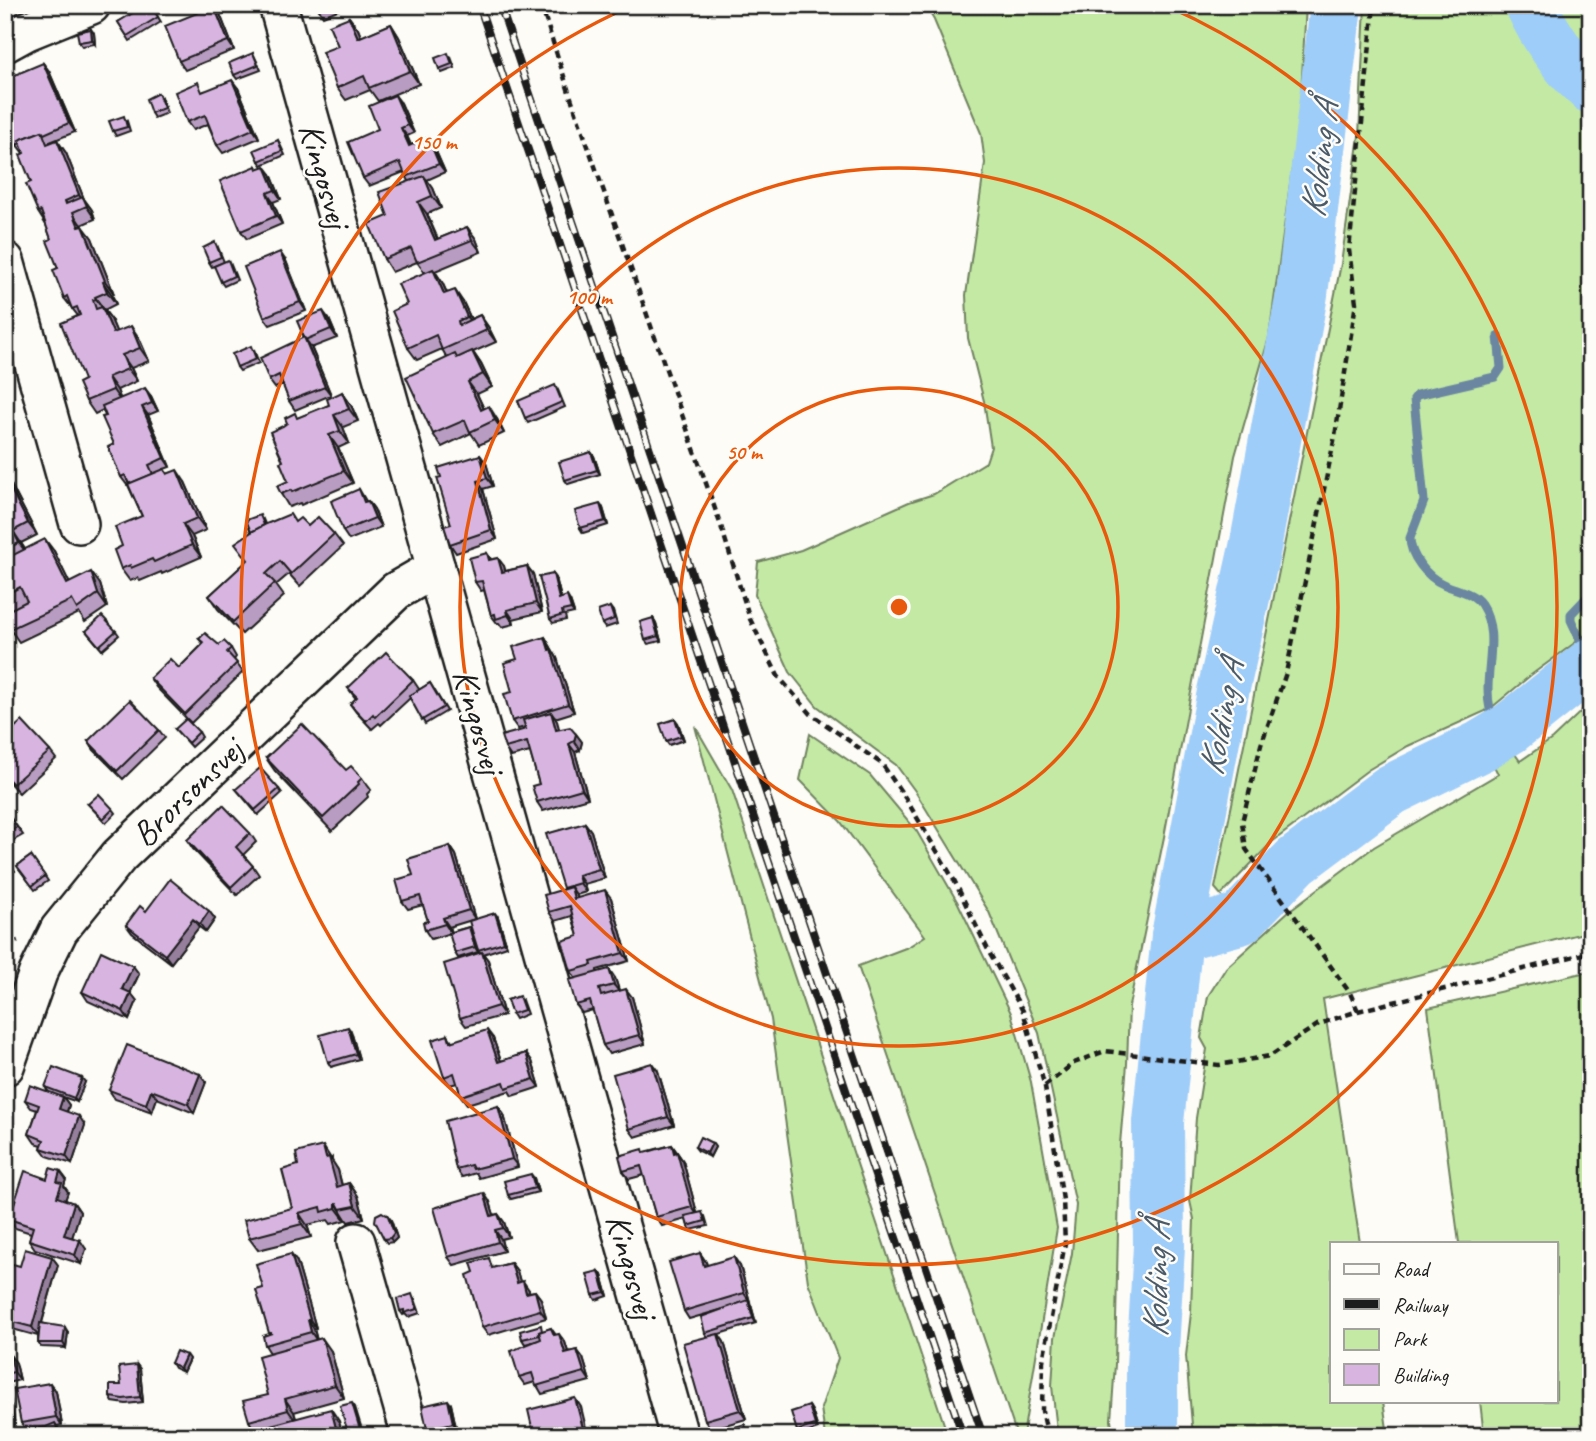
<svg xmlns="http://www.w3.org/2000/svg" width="1596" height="1441" viewBox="0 0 1596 1441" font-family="Caveat,sans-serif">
<rect width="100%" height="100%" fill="#fdfcf7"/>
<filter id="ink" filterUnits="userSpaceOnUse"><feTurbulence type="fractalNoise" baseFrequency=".0143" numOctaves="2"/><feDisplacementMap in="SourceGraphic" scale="14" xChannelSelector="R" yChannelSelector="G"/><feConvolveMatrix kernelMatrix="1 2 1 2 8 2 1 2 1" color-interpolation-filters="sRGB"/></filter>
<g filter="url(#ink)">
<!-- green -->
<g fill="#c3e9a4" stroke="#708260" stroke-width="2">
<path d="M925 5H1306L1300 110 1269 337 1235 456 1164 837 1129 1006 1127 1064 1120 1144 1115 1364 1111 1420 1113 1436H1058L1057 1430 1052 1386 1055 1338 1072 1253 1076 1205 1039 1033 989 912 915 791 896 765 817 706 790 672 755 595 758 562 801 550 909 502 934 494 986 462 991 447 984 401 968 338 966 295 985 163 981 133 934 20Z"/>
<path d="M1365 5H1591V631L1531 675 1490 709 1408 746 1368 770 1272 842 1221 895 1215 888 1341 264 1359 136Z"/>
<path d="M1591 702V931L1323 999 1360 1243H1332V1401H1383L1388 1436H1193L1186 1356 1191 1313 1194 1219 1190 1201 1196 1118 1207 1049 1201 1038 1208 996 1226 968 1290 910 1374 847 1498 774 1494 766 1515 754 1520 761 1552 739Z"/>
<path d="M695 726 732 790 948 1436H825L821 1408 838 1358 808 1282 771 1019Z"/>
<path d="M810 734 870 775 916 830 958 903 1011 1013 1031 1082 1057 1228 1023 1436H1017L858 966 908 947 925 936 840 821 800 780Z"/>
<path d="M1591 971V1436H1484L1480 1401H1556V1243H1459L1428 1008Z"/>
</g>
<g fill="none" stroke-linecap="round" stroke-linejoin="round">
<!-- stream -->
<g stroke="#6a86a1" stroke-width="9">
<path d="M1498 336 1501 368 1495 377 1417 395 1414 399 1424 501 1410 538C1410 556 1427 577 1443 584 1455 590 1473 592 1481 604 1502 636 1482 674 1490 709 1492 718 1497 726 1500 734"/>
<path d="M1591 593 1571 614V620L1591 663"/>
</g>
<!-- river -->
<g stroke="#9ecdf9" stroke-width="52">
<path d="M1531 5C1545 35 1566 66 1591 88"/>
<path d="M1177 936 1240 919 1296 861 1391 790 1481 746 1509 729 1591 664"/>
<path d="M1152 1436V1367L1159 1246 1158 1122 1177 936 1223 692 1255 548 1302 294 1336 5"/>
</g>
<defs>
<g id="minor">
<path d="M278 5 679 1436"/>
<path d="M5 43 27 31 91 5"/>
<path d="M5 261 79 524"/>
<path d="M5 1066 38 973 59 930 119 856 396 591 436 568"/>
<path d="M356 1242 411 1436"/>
</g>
</defs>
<!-- minor casing -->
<use href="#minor" stroke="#1c1c1c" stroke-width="42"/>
<!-- path -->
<g stroke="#1c1c1c" stroke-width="4.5" stroke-dasharray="7 5" stroke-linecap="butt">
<path d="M541 5 569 92 721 526 750 619 778 676 811 714 882 764 906 799 954 880 990 954 1023 1011 1045 1087 1063 1200 1065 1243 1043 1361 1042 1411 1048 1436"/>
<path d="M5 945 18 941"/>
<path d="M1358 1011 1350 993 1246 849 1242 822 1261 745 1286 673 1335 436 1356 303 1349 250 1374 5"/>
<path d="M1045 1086 1074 1063 1105 1051 1219 1065 1270 1056 1319 1024 1358 1011 1591 952"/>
</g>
<!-- minor -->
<use href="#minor" stroke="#fdfcf7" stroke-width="37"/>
<defs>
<g id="rail">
<path d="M479 5 963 1436"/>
<path d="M500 5 983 1436"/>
</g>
</defs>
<!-- rail casing -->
<use href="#rail" stroke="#1c1c1c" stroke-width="8"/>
<!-- rail -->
<use href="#rail" stroke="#fdfcf7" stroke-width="5" stroke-dasharray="16" stroke-linecap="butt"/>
</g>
<!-- wall -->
<g fill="#b99cc1" stroke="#1c1c1c" stroke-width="2">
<path d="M151 5 161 22 130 41 118 22Z"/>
<path d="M316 5H350L323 16Z"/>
<path d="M214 6 220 14 234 50 185 70 179 61Z"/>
<path d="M349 17 358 29 361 37 391 24 399 37 419 84 378 101 370 90 346 100 337 88 338 46Z"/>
<path d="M94 33 95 44 82 46 79 42Z"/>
<path d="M253 53 261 70 237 79 234 75Z"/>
<path d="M451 57 455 68 442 73 439 69Z"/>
<path d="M43 63 49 71 75 132 50 142V143L57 140 66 153 84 199 92 210 95 219 81 225 92 238 114 294 112 295 116 304 104 310 111 319 116 332 139 338 149 361 131 368 137 381 117 390 120 398 151 396 158 411 148 415 170 467 164 469 167 473 185 482 206 530 192 536 201 557 162 574 161 572 140 581 138 578 130 581 121 569 122 546 142 516 128 485H127L121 477 114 444 103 410 95 414 86 401 78 316 64 298 51 239 46 225 38 212 24 153H23L17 145Z"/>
<path d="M238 88 259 138 223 153 217 145 208 124 193 130 187 122 204 91Z"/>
<path d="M161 97 167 113 154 118 151 113Z"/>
<path d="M401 103 414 133 407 136 411 145 428 138 434 147 445 172 427 180 433 188 441 208 427 214 438 239 467 227 476 239 481 252 435 271 442 282 447 293 463 302 471 319 480 315 489 328 496 342 473 352 481 364 492 387 477 394 484 409 497 419 504 433 479 445 471 433 442 447 433 434 447 358 442 349 417 360 408 348 407 304 425 273 417 262 392 272 384 259 388 216 409 181 404 172 369 186 363 178 378 129Z"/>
<path d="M127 121 130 131 116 136 113 131Z"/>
<path d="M278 140 285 155 262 165 259 161Z"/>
<path d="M256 166 258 169 271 174 281 199 273 202 282 224 247 239 241 231Z"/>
<path d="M218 247 224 262 212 267 209 262Z"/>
<path d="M286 261 306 311 270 325 264 317Z"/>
<path d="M231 265 237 280 224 286 221 282Z"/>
<path d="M329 319 337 338 311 348V347L331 395 295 410 289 401 283 385 275 388 269 380 304 337Z"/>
<path d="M254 350 259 363 240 371 237 367Z"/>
<path d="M558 390 565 407 528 423 525 418Z"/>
<path d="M342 392 351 405 358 421 343 427 349 443 338 448 353 483 301 505 300 503 289 507 281 494 288 481 283 461V426L298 418 329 405Z"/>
<path d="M5 429 12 441 5 445Z"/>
<path d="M591 452 594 456 600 474 568 484 565 480Z"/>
<path d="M480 455 486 463 493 486 483 489 497 539 456 553 450 544 451 524 441 477Z"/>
<path d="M5 475 9 481 37 535 21 543 25 549 54 551 69 583 100 584 107 607 85 622 79 613 19 642 10 629 5 619Z"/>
<path d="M359 489 366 501H368L374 509 381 527 349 540 343 531Z"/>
<path d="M603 508 608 525 583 533 580 528Z"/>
<path d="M263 519 265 524 295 522 334 534 343 546 300 586 289 574 276 585 284 596 242 634 218 609 209 596 248 560 251 532Z"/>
<path d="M487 553 491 559 504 566 505 571 527 566 533 574 542 612 513 619 514 624 502 627 499 623H497L491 615 484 590 481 591 475 582Z"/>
<path d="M553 574 556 578 561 598 570 601 574 613 565 615 566 620 553 623 550 619Z"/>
<path d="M610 607 613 611 617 624 605 628 602 624Z"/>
<path d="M653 618 656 623 661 641 648 644 645 640Z"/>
<path d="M86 631H116L119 635 102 650Z"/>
<path d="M545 637 557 658 574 712 555 718 559 730 576 734 582 742 580 750 575 752 588 798 543 811 537 802 539 784 530 752 511 757 505 748 526 729 525 727 518 729 512 721V692L517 659Z"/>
<path d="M199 639 231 648 236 657 234 660 243 672 191 723 156 687 150 678 179 668 203 644Z"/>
<path d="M413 680 419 689 417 691 430 683 447 711 425 724 410 698 381 725 379 723 372 729 356 712 350 704 356 699 348 688Z"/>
<path d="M675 719 678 723 684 740 669 745 666 741Z"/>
<path d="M175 729 199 732 202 737 191 747Z"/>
<path d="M159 730 165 738 123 779 94 750 88 741Z"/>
<path d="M5 736 50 751 56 759 19 793 5 778Z"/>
<path d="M266 758 346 770 362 778 371 790 367 794 368 797 332 831 275 771Z"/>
<path d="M236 789H279L282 793 258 815Z"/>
<path d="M88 804 113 809 116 813 106 823Z"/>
<path d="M5 810 23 835 9 843 13 850 5 855Z"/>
<path d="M585 823 591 831 605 878 584 884 586 892 576 895 577 898H611L629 961 597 970V972L615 978 619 991 632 997 645 1044 609 1054 603 1045 593 1010 582 1013 576 1005 575 978 571 971 578 936 572 916 555 921 549 912 564 889 563 888Z"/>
<path d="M250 833 256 842 243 855 253 866 259 875 237 895 193 849 187 840Z"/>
<path d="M450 846 456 855 475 919 449 927 451 932 469 927 472 931 478 952 458 958 455 953 450 933 431 939 425 930 428 921 423 905 408 909 402 901 413 875Z"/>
<path d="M5 855 15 871 5 877Z"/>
<path d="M31 856 48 881 35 890 17 866Z"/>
<path d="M146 911H209L215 919 206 932 199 927 171 963 132 933 126 925Z"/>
<path d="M498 917 507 946 483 954 488 960 504 1015 466 1026 460 1018 480 952 478 950Z"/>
<path d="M133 966 139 974 130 993 137 1001 129 1020 88 1001 82 992Z"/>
<path d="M522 1000 527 1014 515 1019 512 1014Z"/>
<path d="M351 1031 359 1059 331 1067 328 1062Z"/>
<path d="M448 1035 452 1041 493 1038 501 1061 526 1053 532 1061 540 1087 512 1096 509 1091 467 1104 461 1096 457 1083 450 1085 444 1077Z"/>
<path d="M658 1071 674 1125 635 1137 629 1129Z"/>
<path d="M200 1074 206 1082 194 1113 157 1098 152 1112 115 1099 109 1090Z"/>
<path d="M85 1082 77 1102 63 1097 69 1105 67 1112 85 1125 72 1164 47 1156 41 1148 42 1145 35 1143 29 1134 37 1110 31 1108 25 1100 48 1091 45 1087Z"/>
<path d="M498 1106 504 1115 518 1167 479 1178 476 1173 462 1177 456 1169Z"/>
<path d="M712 1143 715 1147 710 1157 698 1151 695 1147Z"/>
<path d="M672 1145 683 1161 697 1213 705 1216 708 1226 691 1230 688 1226 686 1219 662 1226 656 1217 644 1175 629 1179 623 1171 645 1152Z"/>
<path d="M332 1158V1162L338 1170 342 1185 349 1183 358 1196 364 1218 348 1222 344 1216 345 1220 331 1224 328 1220 307 1225 311 1237 258 1250 249 1238 292 1208Z"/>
<path d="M60 1171 66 1179 64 1186 68 1192 65 1200 74 1203 80 1212 72 1238 86 1249 81 1264 35 1249 29 1240 31 1233 15 1228 9 1219 47 1179Z"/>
<path d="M534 1178 538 1192 511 1199 508 1195Z"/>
<path d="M490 1202 494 1215 498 1214 504 1222 509 1237 501 1239 504 1251 454 1265 448 1257Z"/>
<path d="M388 1216 391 1220 397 1238 393 1242 387 1243 384 1239Z"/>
<path d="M700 1253 706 1262 707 1265 740 1266 750 1302H749L751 1305 756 1323 719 1334 724 1342 746 1419 711 1429 705 1420 708 1337 705 1333 720 1310 689 1319 684 1311Z"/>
<path d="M52 1257 58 1265 42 1323 68 1332 66 1348 41 1347 38 1343V1336L5 1327V1277L20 1266Z"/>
<path d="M297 1262 316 1328 314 1329 317 1340 331 1351 344 1398 294 1412 296 1418 339 1421 272 1430 257 1434 249 1421 268 1395 270 1353 265 1345 270 1334 263 1288Z"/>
<path d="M511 1263 517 1271 520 1282 529 1290V1292L535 1291 541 1299 546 1318 488 1335 482 1327 495 1267Z"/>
<path d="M599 1271 602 1275 608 1296 596 1300 593 1295Z"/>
<path d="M415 1299 420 1313 408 1317 405 1314 403 1315 400 1311Z"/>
<path d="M551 1328 556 1335 565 1342 568 1352 577 1350 583 1358 590 1381 542 1394 535 1382 525 1385 519 1377 536 1341 525 1344 522 1339Z"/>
<path d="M10 1355 16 1363 20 1380 7 1383 15 1425 5 1427V1356Z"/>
<path d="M186 1355 189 1359 183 1372 174 1368 171 1363Z"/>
<path d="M137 1365 140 1369 143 1402 126 1404 113 1402 110 1397Z"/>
<path d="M56 1391 62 1425 5 1436 20 1429 22 1432 26 1430 21 1423Z"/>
<path d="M451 1404 456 1427 430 1433 427 1429Z"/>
<path d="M809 1406 812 1411 818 1429 800 1435 797 1431Z"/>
</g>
<!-- shaded-wall -->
<g fill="#967f9d" stroke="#1c1c1c" stroke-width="2">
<path d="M214 6 220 14 234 50 228 41Z"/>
<path d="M349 17 358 29 367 51 358 38Z"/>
<path d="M391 24 399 37 419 84 410 71Z"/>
<path d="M91 29 94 33 95 44 92 40Z"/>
<path d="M43 63 49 71 75 132 69 123Z"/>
<path d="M232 80 238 88 259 138 253 129Z"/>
<path d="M395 95 401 103 414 133 408 125Z"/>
<path d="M401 128 407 136 415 155 409 146Z"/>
<path d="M428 138 434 147 445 172 439 164Z"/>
<path d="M57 140 66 153 84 199 92 210 95 219 79 195Z"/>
<path d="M265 166 271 174 281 199 275 190Z"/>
<path d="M424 176 433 188 441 208 432 196Z"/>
<path d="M267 193 273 202 282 224 276 216Z"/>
<path d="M65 201 81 225 88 240 79 227Z"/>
<path d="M418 202 427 214 443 253 435 240Z"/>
<path d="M83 226 92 238 114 294 105 281Z"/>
<path d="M467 227 476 239 481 252 472 240Z"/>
<path d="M280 252 286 261 306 311 300 302Z"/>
<path d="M433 269 442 282 453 307 444 294Z"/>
<path d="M103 282 112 295 116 304 107 292Z"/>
<path d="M455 290 463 302 476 330 467 317Z"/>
<path d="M95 297 111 319 122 345 113 333 103 309Z"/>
<path d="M323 311 329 319 337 338 331 329Z"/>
<path d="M480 315 489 328 496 342 487 330Z"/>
<path d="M131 326 139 338 149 361 140 348Z"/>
<path d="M304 337 311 347 331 395 325 387Z"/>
<path d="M472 351 481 364 492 387 483 374Z"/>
<path d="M122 355 131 368 137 381 128 369Z"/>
<path d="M108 377 117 390 122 403 113 390Z"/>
<path d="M468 382 477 394 490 422 481 410Z"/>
<path d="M145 388 151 396 158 411 152 403Z"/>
<path d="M342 392 351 405 358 421 349 409Z"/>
<path d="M489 406 497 419 504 433 495 420Z"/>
<path d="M142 407 148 415 170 467 164 458Z"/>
<path d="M334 415 343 427 349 443 340 431Z"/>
<path d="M329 435 338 448 353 483 344 471Z"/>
<path d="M591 452 594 456 600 474 597 470Z"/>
<path d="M480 455 486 463 493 486 487 478Z"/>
<path d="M177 470 185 482 206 530 197 518Z"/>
<path d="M5 475 9 481 37 535 28 523 5 478Z"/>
<path d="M478 481 483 489 497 539 491 530Z"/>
<path d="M368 501 374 509 381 527 375 518Z"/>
<path d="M600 504 603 508 608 525 605 521Z"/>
<path d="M183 524 192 536 201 557 192 545Z"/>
<path d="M13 531 21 543 28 555 19 543Z"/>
<path d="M45 539 54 551 76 596 67 584Z"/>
<path d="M498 558 504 566 508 581 502 572Z"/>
<path d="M527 566 533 574 542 612 536 603Z"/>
<path d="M91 572 100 584 107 607 98 594Z"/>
<path d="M553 574 556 578 562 603 559 599Z"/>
<path d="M567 596 570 601 574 613 571 609Z"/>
<path d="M507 610 513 619 514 624 508 615Z"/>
<path d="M653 618 656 623 661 641 658 636Z"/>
<path d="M545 637 557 658 574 712 568 704Z"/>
<path d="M551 712 557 721 562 739 556 730Z"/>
<path d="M675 719 678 723 684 740 681 736Z"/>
<path d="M576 734 582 742 580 750 574 741Z"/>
<path d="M569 744 575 752 588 798 582 789Z"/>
<path d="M585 823 591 831 605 878 599 869Z"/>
<path d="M450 846 456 855 475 919 469 910Z"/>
<path d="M578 875 584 884 586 892 580 883Z"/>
<path d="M571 887 577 896 580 907 574 899Z"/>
<path d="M605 890 611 898 629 961 623 953Z"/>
<path d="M209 911 215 919 206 932 200 924Z"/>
<path d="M495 913 498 917 507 946 504 942Z"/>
<path d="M443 918 449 927 451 933 445 924Z"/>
<path d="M193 919 199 927 171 963 165 955Z"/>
<path d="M469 927 472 931 478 952 475 947Z"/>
<path d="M482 952 488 960 504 1015 498 1006Z"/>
<path d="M133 966 139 974 128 998 122 989Z"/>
<path d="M609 969 615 978 620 993 614 985Z"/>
<path d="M626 989 632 997 645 1044 639 1035Z"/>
<path d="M131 993 137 1001 129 1020 123 1011Z"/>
<path d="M348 1027 351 1031 359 1059 356 1054Z"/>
<path d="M487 1030 493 1038 504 1070 498 1062Z"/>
<path d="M526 1053 532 1061 540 1087 534 1079Z"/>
<path d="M652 1063 658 1071 674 1125 668 1117Z"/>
<path d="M200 1074 206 1082 194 1113 188 1104Z"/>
<path d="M82 1078 85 1082 77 1102 74 1098Z"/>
<path d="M151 1090 157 1098 152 1112 146 1104Z"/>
<path d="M63 1097 69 1105 65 1117 59 1109Z"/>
<path d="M498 1106 504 1115 518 1167 512 1159Z"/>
<path d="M79 1116 85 1125 72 1164 66 1156Z"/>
<path d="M712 1143 715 1147 710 1157 707 1153Z"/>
<path d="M672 1145 683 1161 698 1216 692 1207Z"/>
<path d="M323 1146 338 1170 345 1199 337 1187 326 1158Z"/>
<path d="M60 1171 66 1179 64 1186 68 1192 63 1206 57 1197V1182Z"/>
<path d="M531 1174 534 1178 538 1192 535 1188Z"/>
<path d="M349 1183 358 1196 364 1218 355 1206Z"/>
<path d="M484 1193 490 1202 497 1224 491 1216Z"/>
<path d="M74 1203 80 1212 70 1244 64 1235Z"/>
<path d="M336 1203 344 1216 345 1220 336 1208Z"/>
<path d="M299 1213 307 1225 311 1237 302 1224Z"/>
<path d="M498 1214 504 1222 509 1237 503 1228Z"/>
<path d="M388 1216 391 1220 397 1238 393 1242 390 1238Z"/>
<path d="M495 1230 501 1239 504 1251 498 1242Z"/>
<path d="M80 1240 86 1249 81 1264 75 1255Z"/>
<path d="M700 1253 706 1262 709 1275 704 1266Z"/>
<path d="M291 1254 297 1262 316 1328 310 1320Z"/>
<path d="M52 1257 58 1265 38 1336 32 1327Z"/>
<path d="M734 1257 740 1266 750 1302 744 1293Z"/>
<path d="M511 1263 517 1271 523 1292 517 1283Z"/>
<path d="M599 1271 602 1275 608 1296 605 1292Z"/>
<path d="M523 1281 529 1290 532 1302 526 1293Z"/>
<path d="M535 1291 541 1299 546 1318 540 1310Z"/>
<path d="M748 1300 751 1305 756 1323 753 1318Z"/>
<path d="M308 1320 314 1329 317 1341 311 1332Z"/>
<path d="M65 1327 68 1332 66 1348 63 1343Z"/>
<path d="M559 1334 565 1342 571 1362 565 1353Z"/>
<path d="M718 1334 724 1342 746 1419 740 1410Z"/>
<path d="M322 1338 331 1351 344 1398 335 1385Z"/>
<path d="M577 1350 583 1358 590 1381 584 1372Z"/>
<path d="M10 1355 16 1363 20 1380 14 1372Z"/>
<path d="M186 1355 189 1359 183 1372 180 1368Z"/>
<path d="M137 1365 140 1369 143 1402 140 1397Z"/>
<path d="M5 1380 7 1383 15 1425 9 1417 5 1397Z"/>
<path d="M50 1383 56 1391 62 1425 56 1417Z"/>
<path d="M575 1398 581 1407 588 1436H585Z"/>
<path d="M285 1399 294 1412 297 1423 288 1410Z"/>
<path d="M448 1400 451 1404 456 1427 453 1423Z"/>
<path d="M352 1403 355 1407 364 1436 361 1433Z"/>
<path d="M809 1406 812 1411 818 1429 815 1425Z"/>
<path d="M331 1409 339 1421 343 1436H338Z"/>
<path d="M55 1423 63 1436H60Z"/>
</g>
<!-- building -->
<g fill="#d7b5e0" stroke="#1c1c1c" stroke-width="2">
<path d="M146 5H150L158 17 127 36 118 22Z"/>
<path d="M214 6 228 41 179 61 165 26Z"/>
<path d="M349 17 358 38 391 24 410 71 369 88 364 76 337 88 322 52 338 46 329 25Z"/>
<path d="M91 29 92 40 79 42 77 32Z"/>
<path d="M253 53 258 65 234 75 229 63Z"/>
<path d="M448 53 452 64 439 69 435 58Z"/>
<path d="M43 63 69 123 44 134 42 131 19 140 20 143 17 145 5 118V79Z"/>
<path d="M232 80 253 129 217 145 205 115 187 122 175 92 198 82 202 92Z"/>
<path d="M158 93 164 108 151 113 146 99Z"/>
<path d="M395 95 408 125 401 128 409 146 428 138 439 164 406 177 400 162 363 178 348 142 378 129 369 106Z"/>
<path d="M124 116 127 127 113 131 109 121Z"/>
<path d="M42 131 47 144 57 140 79 195 65 201 66 204 83 197 87 206 73 212 79 227 83 226 105 281 103 282 107 292 95 297 96 299 93 300 96 309 102 307 113 333 131 326 140 348 122 355 128 369 108 377 113 390 86 401 78 383 84 380 61 323 80 315 77 307 72 309 67 296 64 298 53 270 58 268 47 241 51 239 41 211 38 212 26 184 31 182 20 155 24 153 19 140Z"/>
<path d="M278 140 282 151 259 161 254 150Z"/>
<path d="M256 166 257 169 265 166 275 190 267 193 276 216 241 231 220 181Z"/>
<path d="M424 176 432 196 418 202 435 240 467 227 472 240 417 262 411 248 384 259 369 224 388 216 379 192Z"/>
<path d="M215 242 221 257 209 262 203 248Z"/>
<path d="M280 252 300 302 264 317 244 267Z"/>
<path d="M228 260 234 276 221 282 214 266Z"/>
<path d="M433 269 444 294 455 290 467 317 458 321 459 325 480 315 487 330 442 350 436 335 408 348 392 311 407 304 398 284Z"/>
<path d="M323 311 331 329 305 340 297 321Z"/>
<path d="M304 337 325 387 289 401 279 375 269 380 260 358Z"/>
<path d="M251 346 256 359 237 367 232 354Z"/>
<path d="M472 351 483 374 468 382 481 410 489 406 495 420 470 432 465 420 433 434 406 377 455 354 457 358Z"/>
<path d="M555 385 562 402 525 418 518 401Z"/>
<path d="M145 388 152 403 142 407 164 458 149 465 153 474 129 484 125 475 121 477 108 447 114 444 102 417 106 416 102 406Z"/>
<path d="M342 392 349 409 334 415 340 431 329 435 344 471 292 492 291 490 281 494 277 486 288 481 280 462 283 461 270 432 283 426 287 423 285 418 295 413 297 418 329 405 327 399Z"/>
<path d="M591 452 597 470 565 480 559 462Z"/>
<path d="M480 455 487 478 478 481 491 530 450 544 444 526 451 524 437 478 441 477 438 468Z"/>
<path d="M164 469 167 474 177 470 197 518 183 524 192 545 154 562 152 559 131 568 130 565 121 569 114 550 122 546 115 527 142 516 128 484Z"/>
<path d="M5 478 28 523 13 531 19 543 5 549Z"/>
<path d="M359 489 364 502 368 501 375 518 343 531 331 501Z"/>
<path d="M600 504 605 521 580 528 575 511Z"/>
<path d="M290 514 295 522 300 518 308 526 318 517 334 534 291 574 280 561 266 574 275 583 233 622 209 596 248 560 235 543 259 527Z"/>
<path d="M260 515 264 525 251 532 246 520Z"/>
<path d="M45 539 67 584 91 572 98 594 77 609 72 600 10 629 5 619V612L27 601 20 587 5 595V559Z"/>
<path d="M487 553 489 560 498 558 502 572 527 566 536 603 507 610 508 615 496 619 495 614 491 615 482 581 475 582 469 558Z"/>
<path d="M553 574 559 599 567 596 571 609 562 611 563 615 550 619 539 577Z"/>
<path d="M610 607 614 619 602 624 598 611Z"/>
<path d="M102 616 116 631 99 646 86 631Z"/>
<path d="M653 618 658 636 645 640 640 622Z"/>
<path d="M205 633 219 645 224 641 231 648 227 652 237 663 185 714 150 678 170 659 179 668 204 643 199 639Z"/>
<path d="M545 637 549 650 551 649 568 704 512 721 504 694 512 692 504 663 517 659 513 647Z"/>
<path d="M386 652 413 680 375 717 373 714 366 721 350 704 357 697 348 688Z"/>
<path d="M430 683 444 707 422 720 409 696Z"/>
<path d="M130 700 159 730 117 771 88 741Z"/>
<path d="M551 712 556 730 570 727 576 734 574 741 569 744 582 789 537 802 532 786 539 784 527 742 505 748 501 736 526 729 523 720Z"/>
<path d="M186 719 199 732 188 743 175 729Z"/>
<path d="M675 719 681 736 666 741 660 724Z"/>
<path d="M22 721 50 751 13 784 5 776V736Z"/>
<path d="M302 724 346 770 351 766 362 778 358 782 359 784 323 818 266 758Z"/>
<path d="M260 768 279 789 255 810 236 789Z"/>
<path d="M99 794 113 809 103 819 88 804Z"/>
<path d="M223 805 250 833 236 847 253 866 231 887 187 840Z"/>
<path d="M5 810 17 827 5 834Z"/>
<path d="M585 823 599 869 578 875 580 883 563 888 546 834Z"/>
<path d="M450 846 469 910 443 918 445 924 425 930 423 922 428 921 420 896 402 901 396 880 413 875 408 859Z"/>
<path d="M5 856 9 863 5 865Z"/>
<path d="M31 856 45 876 32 886 17 866Z"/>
<path d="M170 879 209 911 200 924 193 919 165 955 126 925 140 906 146 911Z"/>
<path d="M571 887 574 899 605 890 623 953 591 962 592 965 571 971 562 941 578 936 570 906 549 912 544 895Z"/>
<path d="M495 913 504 942 478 950 469 921Z"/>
<path d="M469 927 475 947 455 953 449 933Z"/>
<path d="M101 951 133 966 122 989 131 993 123 1011 82 992Z"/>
<path d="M482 952 498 1006 460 1018 444 964Z"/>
<path d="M609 969 614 985 599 989 601 996 626 989 639 1035 603 1045 590 1001 576 1005 569 980Z"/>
<path d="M519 996 524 1010 512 1014 507 1000Z"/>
<path d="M348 1027 356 1054 328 1062 320 1035Z"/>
<path d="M487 1030 498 1062 526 1053 534 1079 506 1088 504 1082 461 1096 454 1073 444 1077 432 1040 448 1035 450 1042Z"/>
<path d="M127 1045 200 1074 188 1104 151 1090 146 1104 109 1090Z"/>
<path d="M652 1063 668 1117 629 1129 613 1074Z"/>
<path d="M53 1067 82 1078 74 1098 45 1087Z"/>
<path d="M30 1085 63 1097 59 1109 79 1116 66 1156 41 1148 44 1140 29 1134 39 1105 25 1100Z"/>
<path d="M498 1106 512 1159 473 1169 471 1165 456 1169 445 1121Z"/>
<path d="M700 1137 712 1143 707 1153 695 1147Z"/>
<path d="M672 1145 674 1153 677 1152 692 1207 656 1217 641 1166 623 1171 619 1156 643 1149 644 1153Z"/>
<path d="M323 1146 326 1158 329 1157 337 1187 349 1183 355 1206 340 1209 337 1203H336V1208L322 1212 321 1207 299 1213 302 1224 249 1238 244 1220 292 1208 282 1170 298 1165 296 1153Z"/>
<path d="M50 1168 60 1171 57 1182 62 1183 57 1197 74 1203 64 1235 80 1240 75 1255 29 1240 33 1227 9 1219 25 1171 47 1179Z"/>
<path d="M531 1174 535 1188 508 1195 504 1181Z"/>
<path d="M484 1193 491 1216 498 1214 503 1228 495 1230 498 1242 448 1257 434 1208Z"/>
<path d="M382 1212 388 1216 394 1233 390 1238 384 1239 375 1221 376 1215Z"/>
<path d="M702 1212 705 1221 688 1226 685 1216Z"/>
<path d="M25 1249 52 1257 32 1327 5 1320V1277L9 1263 20 1266Z"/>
<path d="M700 1253 704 1266 734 1257 744 1293 684 1311 669 1262Z"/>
<path d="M291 1254 310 1320H308L311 1332 265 1345 263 1336 272 1333H269L256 1290 263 1288 256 1264Z"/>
<path d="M489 1258 492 1268 511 1263 517 1283 523 1281 526 1293 535 1291 540 1310 482 1327 467 1275 474 1272 471 1263Z"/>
<path d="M599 1271 605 1292 593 1295 587 1274Z"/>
<path d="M412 1294 417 1309 404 1313V1310L400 1311 397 1299Z"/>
<path d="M748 1300 753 1318 705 1333 701 1317Z"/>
<path d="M40 1323 65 1327 63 1343H38Z"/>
<path d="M541 1325 542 1331 539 1332 540 1335 522 1339 520 1331Z"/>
<path d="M551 1328 554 1335 559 1334 565 1353 577 1350 584 1372 536 1386 532 1373 519 1377 511 1351 541 1339 539 1332Z"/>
<path d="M718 1334 740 1410 705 1420 683 1343Z"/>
<path d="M322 1338 335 1385 285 1399 288 1410 249 1421 243 1401 268 1395 258 1356Z"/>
<path d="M176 1351 186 1355 180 1368 171 1363Z"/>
<path d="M10 1355 14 1372 5 1374V1356Z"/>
<path d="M137 1365 140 1397 123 1399 110 1397V1385H121L119 1367Z"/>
<path d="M50 1383 56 1417 21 1423 14 1389Z"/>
<path d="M5 1397 9 1417H5Z"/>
<path d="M575 1398 585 1436H534L528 1410Z"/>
<path d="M448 1400 453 1423 427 1429 422 1406Z"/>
<path d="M352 1403 361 1433 349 1436 340 1406Z"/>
<path d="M809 1406 815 1425 797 1431 791 1412Z"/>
<path d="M331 1409 338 1436H274L271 1425Z"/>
<path d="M55 1423 60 1436H5L20 1429 21 1432 30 1429 46 1427Z"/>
<path d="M745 1424 748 1436H712V1434Z"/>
<path d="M448 1427 451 1436H433L432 1431Z"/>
</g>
</g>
<!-- distance rings -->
<g fill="none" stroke="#e8590c" stroke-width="3.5">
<circle cx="899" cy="607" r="219"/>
<circle cx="899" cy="607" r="439"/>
<path d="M1167 6A658 658 0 1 1 631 6"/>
</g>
<g text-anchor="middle" stroke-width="5" stroke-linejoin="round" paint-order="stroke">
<!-- street labels -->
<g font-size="35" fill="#1c1c1c" stroke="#fdfcf7">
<text transform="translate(325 175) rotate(74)" y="12">Kingosvej</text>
<text transform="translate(479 721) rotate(74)" y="12">Kingosvej</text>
<text transform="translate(187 792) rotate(-44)" y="12">Brorsonsvej</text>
<text transform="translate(632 1266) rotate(74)" y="12">Kingosvej</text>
</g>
<!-- water labels -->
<g font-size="37" font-style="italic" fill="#4a5a69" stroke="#fdfcf7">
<text transform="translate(1318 160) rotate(-83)" y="13">Kolding Å</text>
<text transform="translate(1220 718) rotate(-79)" y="13">Kolding Å</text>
<text transform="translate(1155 1280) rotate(-89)" y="13">Kolding Å</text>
</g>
</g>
<circle cx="899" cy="607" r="10" fill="#e8590c" stroke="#fdfcf7" stroke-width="3.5"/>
<g font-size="21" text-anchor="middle" font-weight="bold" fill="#e8590c" stroke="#fdfcf7" stroke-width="5" stroke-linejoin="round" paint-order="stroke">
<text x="434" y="149">150 m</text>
<text x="589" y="304">100 m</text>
<text x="744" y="459">50 m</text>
</g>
<!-- margin -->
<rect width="1596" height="1441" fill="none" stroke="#fdfcf7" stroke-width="28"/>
<rect x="14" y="14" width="1568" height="1413" fill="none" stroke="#1c1c1c" stroke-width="2.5" filter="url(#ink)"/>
<!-- legend -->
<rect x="1330" y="1242" width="228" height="161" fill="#fdfcf7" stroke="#a3a29f" stroke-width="2"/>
<rect x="1344" y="1264" width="35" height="10" fill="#fdfcf7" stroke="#a3a29f" stroke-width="2"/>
<text x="1393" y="1276" font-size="21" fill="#1c1c1c">Road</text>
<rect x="1344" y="1299" width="35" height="10" fill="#1c1c1c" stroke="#a3a29f" stroke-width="2"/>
<text x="1393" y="1312" font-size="21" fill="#1c1c1c">Railway</text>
<rect x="1344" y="1329" width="35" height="21" fill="#c3e9a4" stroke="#a3a29f" stroke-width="2"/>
<text x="1393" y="1346" font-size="21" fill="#1c1c1c">Park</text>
<rect x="1344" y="1364" width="35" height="21" fill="#d7b5e0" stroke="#a3a29f" stroke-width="2"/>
<text x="1393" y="1382" font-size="21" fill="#1c1c1c">Building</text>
</svg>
